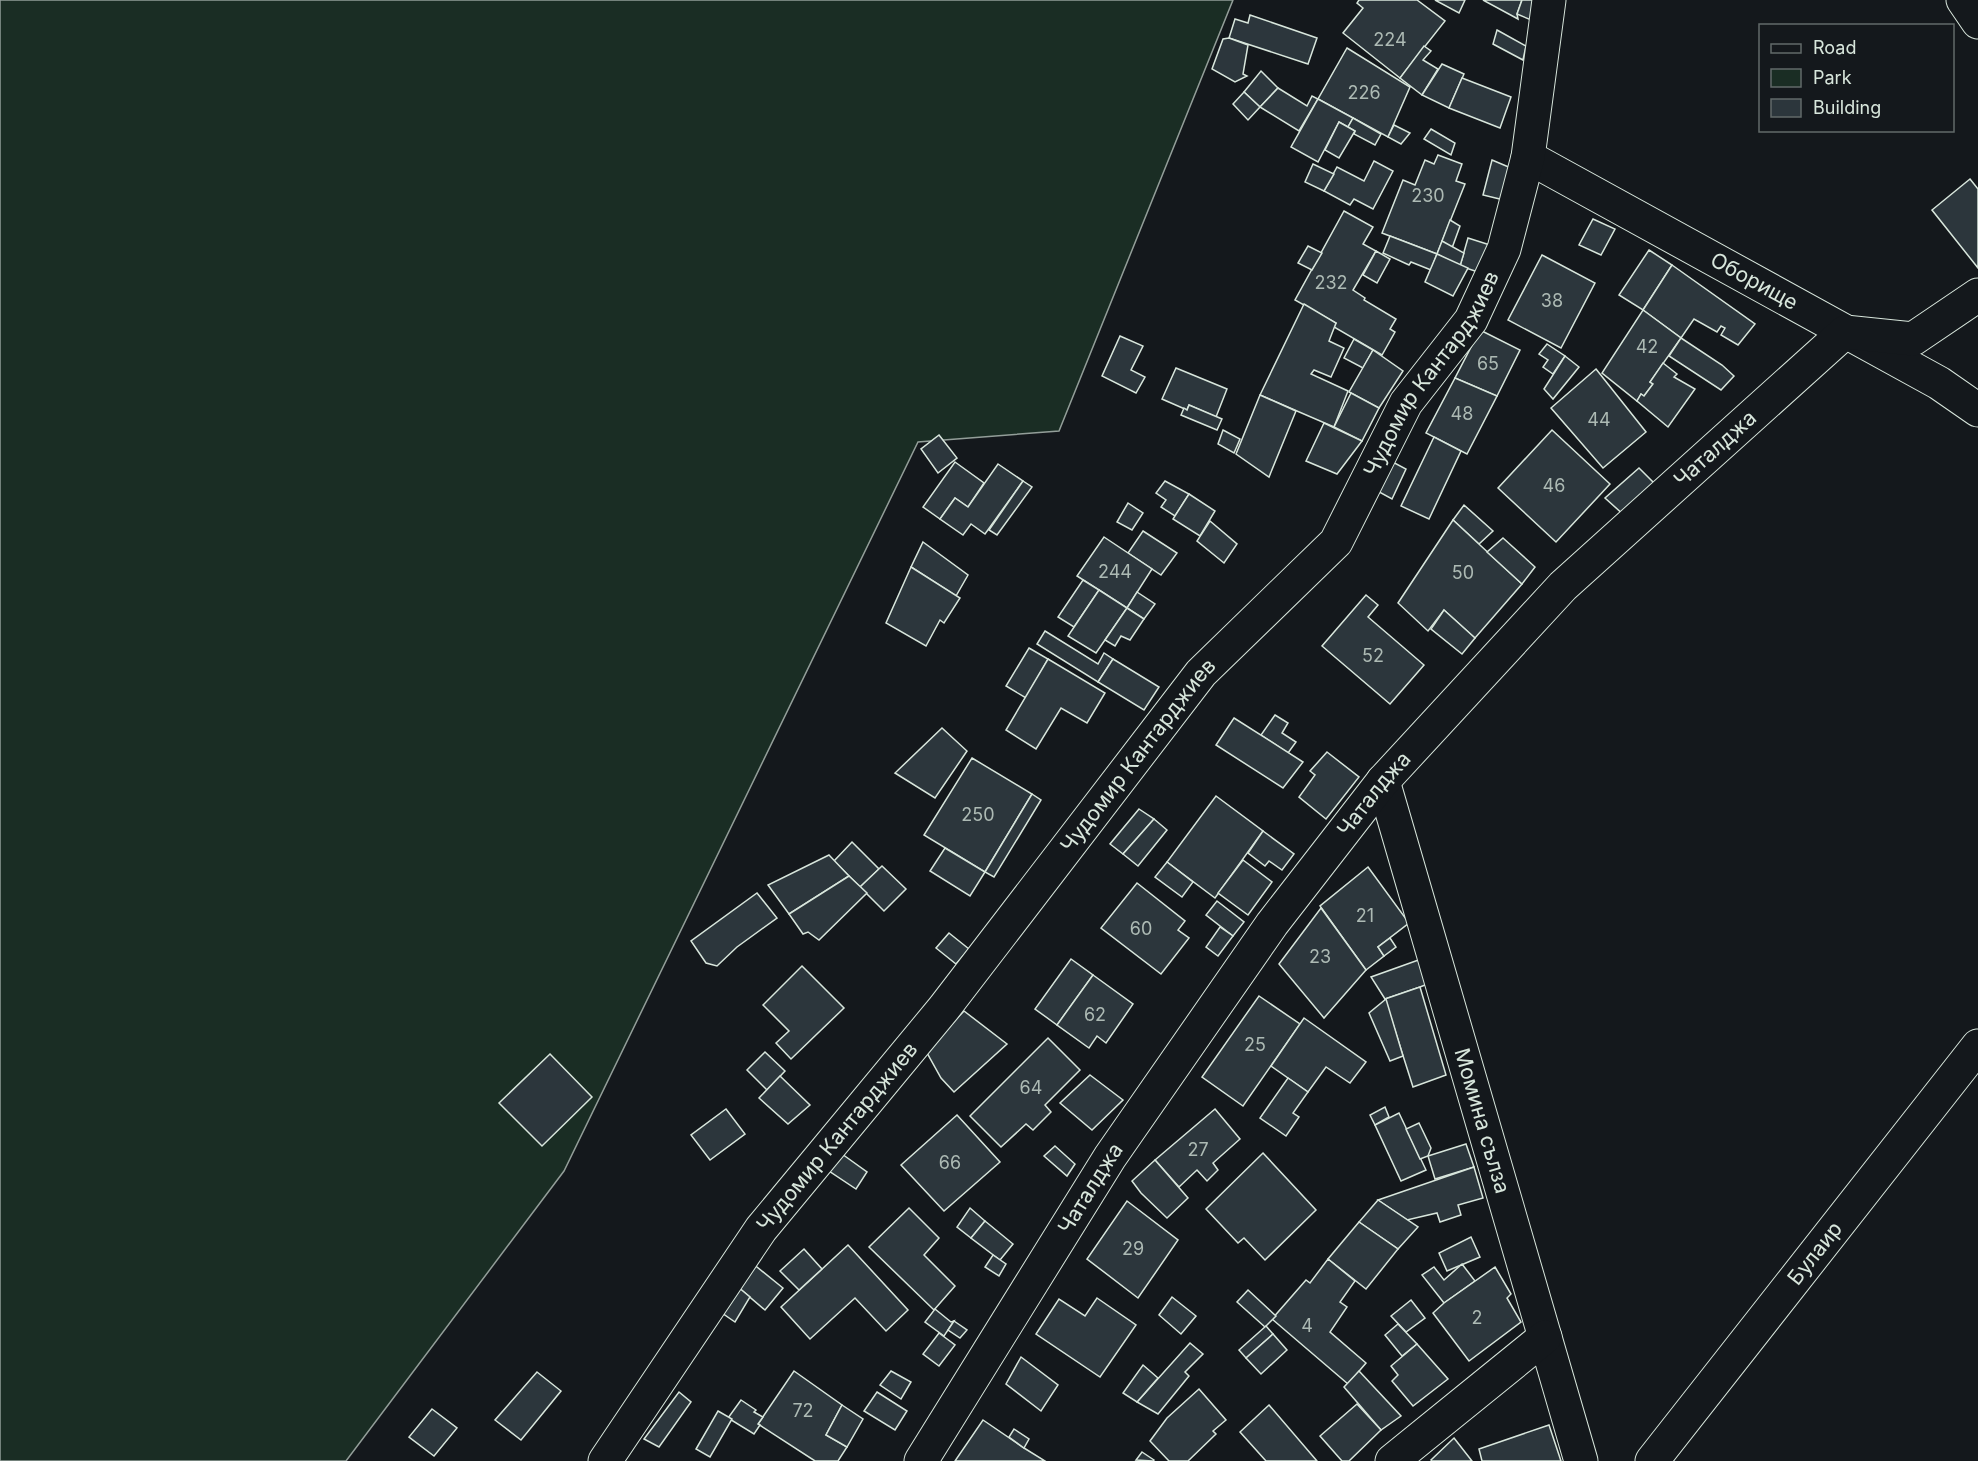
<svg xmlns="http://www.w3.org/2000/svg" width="1978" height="1461" viewBox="0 0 1978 1461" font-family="Inter,sans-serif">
<rect width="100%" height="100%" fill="#14181c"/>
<!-- green -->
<path fill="#1a2d24" stroke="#939e99" stroke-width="1.5" d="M0 0H1233L1059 431 918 442 564 1171 346 1461H0Z"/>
<!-- building -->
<g fill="#2c363c" stroke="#d8e6dc" stroke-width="1.5">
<path d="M1359 0H1417L1445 21 1400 78 1343 33 1363 8 1357 3Z"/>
<path d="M1435 0H1465L1459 13Z"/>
<path d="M1483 0H1522L1517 14 1518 19Z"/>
<path d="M1522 0H1543L1536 22 1517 14Z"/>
<path d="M1250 15 1317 38 1308 64 1229 38 1235 19 1248 23Z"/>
<path d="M1497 30 1526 46 1523 60 1493 44Z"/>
<path d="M1229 38 1248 45 1243 74 1247 76 1235 82 1212 69 1223 39Z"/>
<path d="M1424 46 1431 51 1423 60 1438 69 1422 95 1400 78Z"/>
<path d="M1347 48 1410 87 1388 137 1318 99Z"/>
<path d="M1442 64 1464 74 1449 108 1422 95Z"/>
<path d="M1261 71 1278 88 1260 107 1244 92Z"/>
<path d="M1462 78 1511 97 1500 128 1449 108Z"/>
<path d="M1278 88 1307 106 1312 96 1318 99 1299 131 1260 107Z"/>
<path d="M1244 92 1260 107 1248 120 1233 104Z"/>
<path d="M1318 99 1353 118 1348 127 1339 122 1318 162 1291 147Z"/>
<path d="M1353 118 1381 134 1375 145 1354 134 1355 131 1348 127Z"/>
<path d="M1339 122 1355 131 1339 158 1325 150Z"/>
<path d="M1394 125 1410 133 1401 144 1388 137Z"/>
<path d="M1431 129 1455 143 1451 155 1424 139Z"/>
<path d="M1438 155 1462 164 1456 181 1465 184 1437 254 1382 233 1403 180 1415 185 1425 160 1434 164Z"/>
<path d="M1492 160 1511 168 1504 200 1483 195Z"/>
<path d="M1374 161 1393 171 1373 209 1354 199 1350 205 1324 191 1337 167 1364 181Z"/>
<path d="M1313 164 1334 174 1324 191 1305 182Z"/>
<path d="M1970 179 1978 189V268L1932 210Z"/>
<path d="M1344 211 1373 227 1363 244 1376 251 1353 290 1365 298 1364 300 1396 319 1390 329 1395 332 1382 355 1334 327 1336 323 1295 300Z"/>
<path d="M1593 219 1615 229 1601 255 1579 245Z"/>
<path d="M1450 220 1460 226 1452 248 1442 241Z"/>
<path d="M1390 236 1437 254 1431 270 1411 262 1409 265 1383 253Z"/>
<path d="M1468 238 1490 245 1481 273 1460 266Z"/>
<path d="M1442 241 1464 253 1460 266 1437 254Z"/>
<path d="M1308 246 1322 253 1312 270 1298 263Z"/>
<path d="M1649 250 1672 265 1643 310 1619 295Z"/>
<path d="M1376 251 1390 259 1377 283 1363 275Z"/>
<path d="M1437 254 1468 268 1453 296 1425 282Z"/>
<path d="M1542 255 1595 283 1561 348 1508 320Z"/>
<path d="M1672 265 1755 324 1738 345 1721 335 1725 328 1721 326 1717 332 1694 319 1681 338 1643 310Z"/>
<path d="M1304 304 1336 323 1329 341 1344 348 1331 377 1314 370 1311 374 1348 391 1334 427 1260 395Z"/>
<path d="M1643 310 1681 338 1650 382 1653 384 1644 396 1641 394 1637 401 1602 373Z"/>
<path d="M1480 330 1520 350 1497 396 1455 378Z"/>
<path d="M1120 336 1143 346 1131 370 1145 377 1136 393 1102 376Z"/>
<path d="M1681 338 1722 365 1734 376 1721 390 1669 356Z"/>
<path d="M1354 339 1373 350 1363 368 1344 358Z"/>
<path d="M1547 344 1565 356 1553 374 1543 367 1548 360 1539 354Z"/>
<path d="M1373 350 1403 371 1379 408 1349 392Z"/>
<path d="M1565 356 1579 367 1553 399 1544 389Z"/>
<path d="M1663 363 1677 374 1674 377 1695 389 1668 427 1637 401 1641 394 1644 396 1653 384 1650 382Z"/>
<path d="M1176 368 1227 389 1216 417 1189 405 1187 410 1162 399Z"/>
<path d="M1596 369 1646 432 1603 468 1551 408Z"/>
<path d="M1455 378 1497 396 1467 454 1426 433Z"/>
<path d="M1351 393 1379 408 1362 441 1334 427Z"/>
<path d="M1260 395 1296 411 1269 477 1236 454Z"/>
<path d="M1189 405 1222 419 1217 430 1181 415 1184 408 1187 410Z"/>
<path d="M1324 423 1362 441 1337 474 1306 461Z"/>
<path d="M1223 430 1240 439 1234 453 1218 444Z"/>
<path d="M1552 430 1610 484 1556 542 1498 488Z"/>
<path d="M939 435 957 458 938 473 921 449Z"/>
<path d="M1434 437 1461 451 1429 519 1401 506Z"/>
<path d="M1387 459 1406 469 1392 499 1370 487Z"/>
<path d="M955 462 984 483 968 507 955 498 940 519 923 507Z"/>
<path d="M998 464 1023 481 985 534 971 524 963 535 940 519 955 498 968 507Z"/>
<path d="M1639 468 1657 486 1625 516 1605 498Z"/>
<path d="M1023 481 1032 487 997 535 989 530Z"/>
<path d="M1165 481 1189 494 1175 516 1161 507 1166 500 1156 493Z"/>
<path d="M1189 494 1215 511 1200 536 1173 519Z"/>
<path d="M1128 503 1143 513 1132 530 1117 522Z"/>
<path d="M1464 505 1493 531 1479 544 1453 520Z"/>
<path d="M1453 520 1522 584 1475 638 1444 610 1428 631 1398 603Z"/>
<path d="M1210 521 1237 544 1224 563 1197 541Z"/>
<path d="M1143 531 1177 553 1161 575 1128 553Z"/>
<path d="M1104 537 1152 569 1127 608 1077 576Z"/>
<path d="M1503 538 1535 567 1522 584 1487 552Z"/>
<path d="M923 542 968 575 956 596 911 567Z"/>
<path d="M911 567 960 598 944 623 940 620 926 646 886 623Z"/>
<path d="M1083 580 1099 590 1074 627 1058 617Z"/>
<path d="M1099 590 1127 608 1096 653 1068 636Z"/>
<path d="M1137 592 1155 604 1144 619 1127 608Z"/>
<path d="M1366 595 1378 605 1368 617 1424 665 1390 704 1322 646Z"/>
<path d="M1127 608 1144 619 1130 640 1121 636 1115 646 1105 640Z"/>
<path d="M1444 610 1475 638 1462 654 1431 629Z"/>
<path d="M1045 631 1098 664 1104 653 1113 659 1098 682 1037 644Z"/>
<path d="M1029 648 1048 659 1026 698 1006 686Z"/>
<path d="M1048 659 1105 693 1087 723 1061 708 1036 749 1006 730Z"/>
<path d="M1113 659 1159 687 1144 710 1098 682Z"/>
<path d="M1275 715 1288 723 1282 733 1296 742 1288 753 1261 735Z"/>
<path d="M1234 718 1303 762 1283 788 1216 745Z"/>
<path d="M942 728 967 751 935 798 895 773Z"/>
<path d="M1327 752 1359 777 1326 819 1299 797 1315 775 1310 771Z"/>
<path d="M972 758 1032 794 985 872 924 835Z"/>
<path d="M1032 794 1041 800 994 877 985 872Z"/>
<path d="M1216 796 1263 831 1215 898 1167 862Z"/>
<path d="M1139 809 1154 819 1123 854 1110 844Z"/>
<path d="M1154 819 1167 830 1138 866 1123 854Z"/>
<path d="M1263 831 1294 854 1282 870 1269 861 1265 866 1248 853Z"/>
<path d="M852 842 879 869 860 887 834 861Z"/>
<path d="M945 848 985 872 970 896 930 871Z"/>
<path d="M829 855 849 876 789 914 768 885Z"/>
<path d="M1243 860 1272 882 1248 915 1218 893Z"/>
<path d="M1167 862 1193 882 1182 897 1155 877Z"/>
<path d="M882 866 906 889 884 911 860 887Z"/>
<path d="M1368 867 1409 923 1378 947 1384 956 1366 970 1320 906Z"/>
<path d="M849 876 867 893 819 940 808 932 803 934 789 914Z"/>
<path d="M1137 883 1185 921 1178 930 1189 938 1161 974 1101 928Z"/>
<path d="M757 893 777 918 737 947 717 966 706 963 691 941Z"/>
<path d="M1217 901 1244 922 1233 936 1206 915Z"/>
<path d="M1321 908 1366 970 1324 1018 1279 964Z"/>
<path d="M1220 927 1233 936 1218 956 1206 947Z"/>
<path d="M949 933 969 949 956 964 936 948Z"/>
<path d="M1390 938 1396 947 1384 956 1378 947Z"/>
<path d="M1424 958 1430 983 1420 987 1385 999 1371 977Z"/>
<path d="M1071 959 1093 975 1057 1025 1035 1009Z"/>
<path d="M802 966 844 1008 791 1059 776 1043 789 1031 763 1005Z"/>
<path d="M1093 975 1133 1004 1106 1043 1097 1036 1089 1048 1057 1025Z"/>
<path d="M1420 987 1446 1075 1413 1087 1385 999Z"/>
<path d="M1259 996 1300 1024 1243 1106 1202 1077Z"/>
<path d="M1386 999 1403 1056 1390 1061 1369 1013Z"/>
<path d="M964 1011 1007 1044 954 1092 941 1078 926 1051Z"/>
<path d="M1304 1018 1366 1062 1350 1083 1326 1067 1308 1092 1271 1066Z"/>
<path d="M1048 1038 1080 1070 1045 1105 1051 1112 1033 1130 1026 1124 1001 1147 970 1116Z"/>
<path d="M765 1052 785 1071 767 1090 747 1070Z"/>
<path d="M550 1054 592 1097 542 1146 499 1103Z"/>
<path d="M1090 1075 1123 1100 1092 1130 1060 1103Z"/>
<path d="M780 1076 810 1105 788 1124 759 1098Z"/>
<path d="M1288 1078 1308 1092 1293 1113 1299 1117 1286 1136 1260 1118Z"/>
<path d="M1385 1107 1389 1117 1375 1125 1370 1115Z"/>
<path d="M726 1109 745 1134 710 1160 691 1135Z"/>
<path d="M1215 1109 1240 1139 1213 1163 1218 1170 1207 1181 1197 1170 1179 1187 1155 1160Z"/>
<path d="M1399 1113 1426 1170 1401 1181 1375 1125Z"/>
<path d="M957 1115 1000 1162 944 1211 901 1165Z"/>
<path d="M1419 1123 1431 1148 1428 1156 1420 1159 1406 1129Z"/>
<path d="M1466 1144 1474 1167 1435 1179 1428 1156Z"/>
<path d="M1055 1146 1075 1164 1067 1176 1044 1156Z"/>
<path d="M1263 1153 1316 1210 1265 1260 1244 1238 1238 1243 1206 1209Z"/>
<path d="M842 1154 867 1172 856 1189 829 1171Z"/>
<path d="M1155 1160 1188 1198 1167 1218 1141 1193 1132 1181Z"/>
<path d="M1474 1167 1483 1198 1458 1205 1461 1215 1440 1222 1437 1213 1407 1220 1378 1200Z"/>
<path d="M1378 1200 1418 1227 1398 1249 1359 1222Z"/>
<path d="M1127 1201 1178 1240 1138 1298 1087 1259Z"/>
<path d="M909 1208 939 1238 924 1255 955 1286 934 1310 869 1247Z"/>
<path d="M970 1208 985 1221 971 1238 957 1227Z"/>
<path d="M985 1221 1013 1244 1000 1260 971 1238Z"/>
<path d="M1359 1222 1398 1249 1366 1289 1328 1259Z"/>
<path d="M1471 1237 1480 1257 1447 1271 1439 1253Z"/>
<path d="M848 1245 908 1310 886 1331 855 1298 810 1339 781 1307Z"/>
<path d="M804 1249 822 1269 799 1290 780 1271Z"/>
<path d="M993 1255 1006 1264 999 1276 985 1267Z"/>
<path d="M1328 1259 1355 1281 1340 1302 1347 1307 1330 1332 1366 1363 1348 1384 1272 1319 1306 1280 1310 1283Z"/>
<path d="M752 1263 783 1288 765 1310 738 1287Z"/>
<path d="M1462 1264 1475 1281 1444 1303 1422 1275 1434 1267 1444 1280Z"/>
<path d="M1495 1267 1511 1294 1507 1298 1521 1322 1469 1361 1433 1313 1444 1303Z"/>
<path d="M738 1287 750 1297 735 1322 722 1313Z"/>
<path d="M1248 1290 1276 1316 1265 1327 1237 1302Z"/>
<path d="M1172 1297 1196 1316 1181 1334 1159 1315Z"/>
<path d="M1097 1298 1136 1325 1100 1377 1036 1334 1059 1299 1085 1316Z"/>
<path d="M1411 1300 1425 1318 1406 1332 1391 1316Z"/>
<path d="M935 1309 951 1322 954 1321 944 1336 925 1322Z"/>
<path d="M954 1321 967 1330 960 1338 948 1330Z"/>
<path d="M1398 1324 1417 1344 1402 1356 1385 1335Z"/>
<path d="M1266 1326 1273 1334 1246 1358 1239 1350Z"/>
<path d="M939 1333 955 1345 939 1366 923 1354Z"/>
<path d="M1273 1334 1287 1350 1261 1374 1246 1358Z"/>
<path d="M1190 1343 1203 1354 1185 1372 1189 1376 1158 1414 1137 1402Z"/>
<path d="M1417 1344 1448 1379 1413 1406 1392 1381 1398 1375 1391 1366Z"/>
<path d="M1021 1357 1058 1385 1041 1411 1006 1384Z"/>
<path d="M1143 1365 1158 1378 1137 1402 1123 1393Z"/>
<path d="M794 1371 842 1405 826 1435 847 1447 838 1461H815L758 1424Z"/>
<path d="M891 1371 911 1382 901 1399 880 1385Z"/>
<path d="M1359 1371 1401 1416 1381 1430 1344 1387Z"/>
<path d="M537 1372 561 1391 521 1440 495 1420Z"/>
<path d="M1199 1389 1226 1420 1213 1431 1216 1434 1188 1461H1169L1150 1441 1167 1418Z"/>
<path d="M679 1392 691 1402 659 1447 644 1439Z"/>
<path d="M877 1392 907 1411 895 1430 864 1411Z"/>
<path d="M741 1400 756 1410 754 1412 763 1417 758 1424 760 1425 754 1434 728 1418Z"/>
<path d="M1357 1404 1381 1430 1349 1461H1342L1320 1436Z"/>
<path d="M842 1405 863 1419 847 1447 826 1435Z"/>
<path d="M1269 1405 1317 1461H1266L1240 1432Z"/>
<path d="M432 1409 457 1428 434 1456 409 1437Z"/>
<path d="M718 1411 732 1419 710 1457 696 1449Z"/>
<path d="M983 1420 1024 1448 1045 1461H955Z"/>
<path d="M1549 1425 1561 1461H1482L1479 1449Z"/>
<path d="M1014 1429 1029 1439 1024 1448 1009 1437Z"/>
<path d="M1454 1438 1472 1461H1432L1431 1460Z"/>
<path d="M1142 1452 1154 1460 1153 1461 1136 1460Z"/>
</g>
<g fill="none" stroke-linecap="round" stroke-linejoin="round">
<defs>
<g id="minor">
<path d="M1963 0 1978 22"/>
<path id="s1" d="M1528 157 1939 383 1978 410"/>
<path id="s2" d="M1383 781 1581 1461"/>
<path id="s3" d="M605 1461 761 1229 944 1008 1201 673 1336 542 1406 403 1471 320 1504 249 1528 157 1549 0"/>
<path id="s4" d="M921 1461 1110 1157 1272 924 1383 781 1563 586 1845 332 1913 339 1978 295"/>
<path d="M1392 1461 1545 1337"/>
<path id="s5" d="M1652 1461 1978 1046"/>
</g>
</defs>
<!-- minor casing -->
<use href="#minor" stroke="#d8e6dc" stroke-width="35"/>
<!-- minor -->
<use href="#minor" stroke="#14181c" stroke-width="33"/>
</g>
<g text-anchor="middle" stroke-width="4.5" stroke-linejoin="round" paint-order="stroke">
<!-- number labels -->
<g font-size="18" fill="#adbab4">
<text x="1390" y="46">224</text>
<text x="1364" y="99">226</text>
<text x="1428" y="202">230</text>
<text x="1331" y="289">232</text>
<text x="1552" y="307">38</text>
<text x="1647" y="353">42</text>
<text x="1488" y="370">65</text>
<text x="1462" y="420">48</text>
<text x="1599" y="426">44</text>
<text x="1554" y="492">46</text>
<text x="1115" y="578">244</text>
<text x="1463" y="579">50</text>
<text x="1373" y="662">52</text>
<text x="978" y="821">250</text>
<text x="1365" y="922">21</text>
<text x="1141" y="935">60</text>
<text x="1320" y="963">23</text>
<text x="1095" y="1021">62</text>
<text x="1255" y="1051">25</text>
<text x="1031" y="1094">64</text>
<text x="1198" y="1156">27</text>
<text x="950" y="1169">66</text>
<text x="1133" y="1255">29</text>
<text x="1477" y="1324">2</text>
<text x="1307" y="1332">4</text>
<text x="803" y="1417">72</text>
</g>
<!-- street labels -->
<g font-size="21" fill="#d8e6dc" stroke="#14181c">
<text dy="7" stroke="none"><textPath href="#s1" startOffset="258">Оборище</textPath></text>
<text dy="7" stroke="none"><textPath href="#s3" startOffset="1371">Чудомир Кантарджиев</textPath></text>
<text dy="7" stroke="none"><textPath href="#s4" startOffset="1293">Чаталджа</textPath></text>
<text dy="7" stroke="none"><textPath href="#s3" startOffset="885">Чудомир Кантарджиев</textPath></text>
<text dy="7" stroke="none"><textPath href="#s4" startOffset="807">Чаталджа</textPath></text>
<text dy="7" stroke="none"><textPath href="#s2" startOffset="354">Момина сълза</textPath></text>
<text dy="7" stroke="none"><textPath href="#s3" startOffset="399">Чудомир Кантарджиев</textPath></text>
<text dy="7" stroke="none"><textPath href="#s4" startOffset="321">Чаталджа</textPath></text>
<text dy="7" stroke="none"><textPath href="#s5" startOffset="264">Булаир</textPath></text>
</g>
</g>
<!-- legend -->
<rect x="1759" y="24" width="195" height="108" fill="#14181c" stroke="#626a69" stroke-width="1.5"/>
<rect x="1771" y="44" width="30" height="9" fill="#14181c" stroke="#626a69" stroke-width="1.5"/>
<text x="1813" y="54" font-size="18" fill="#d8e6dc">Road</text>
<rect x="1771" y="69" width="30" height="18" fill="#1a2d24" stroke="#626a69" stroke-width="1.5"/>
<text x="1813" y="84" font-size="18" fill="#d8e6dc">Park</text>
<rect x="1771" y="99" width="30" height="18" fill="#2c363c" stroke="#626a69" stroke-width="1.5"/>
<text x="1813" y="114" font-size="18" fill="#d8e6dc">Building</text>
</svg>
